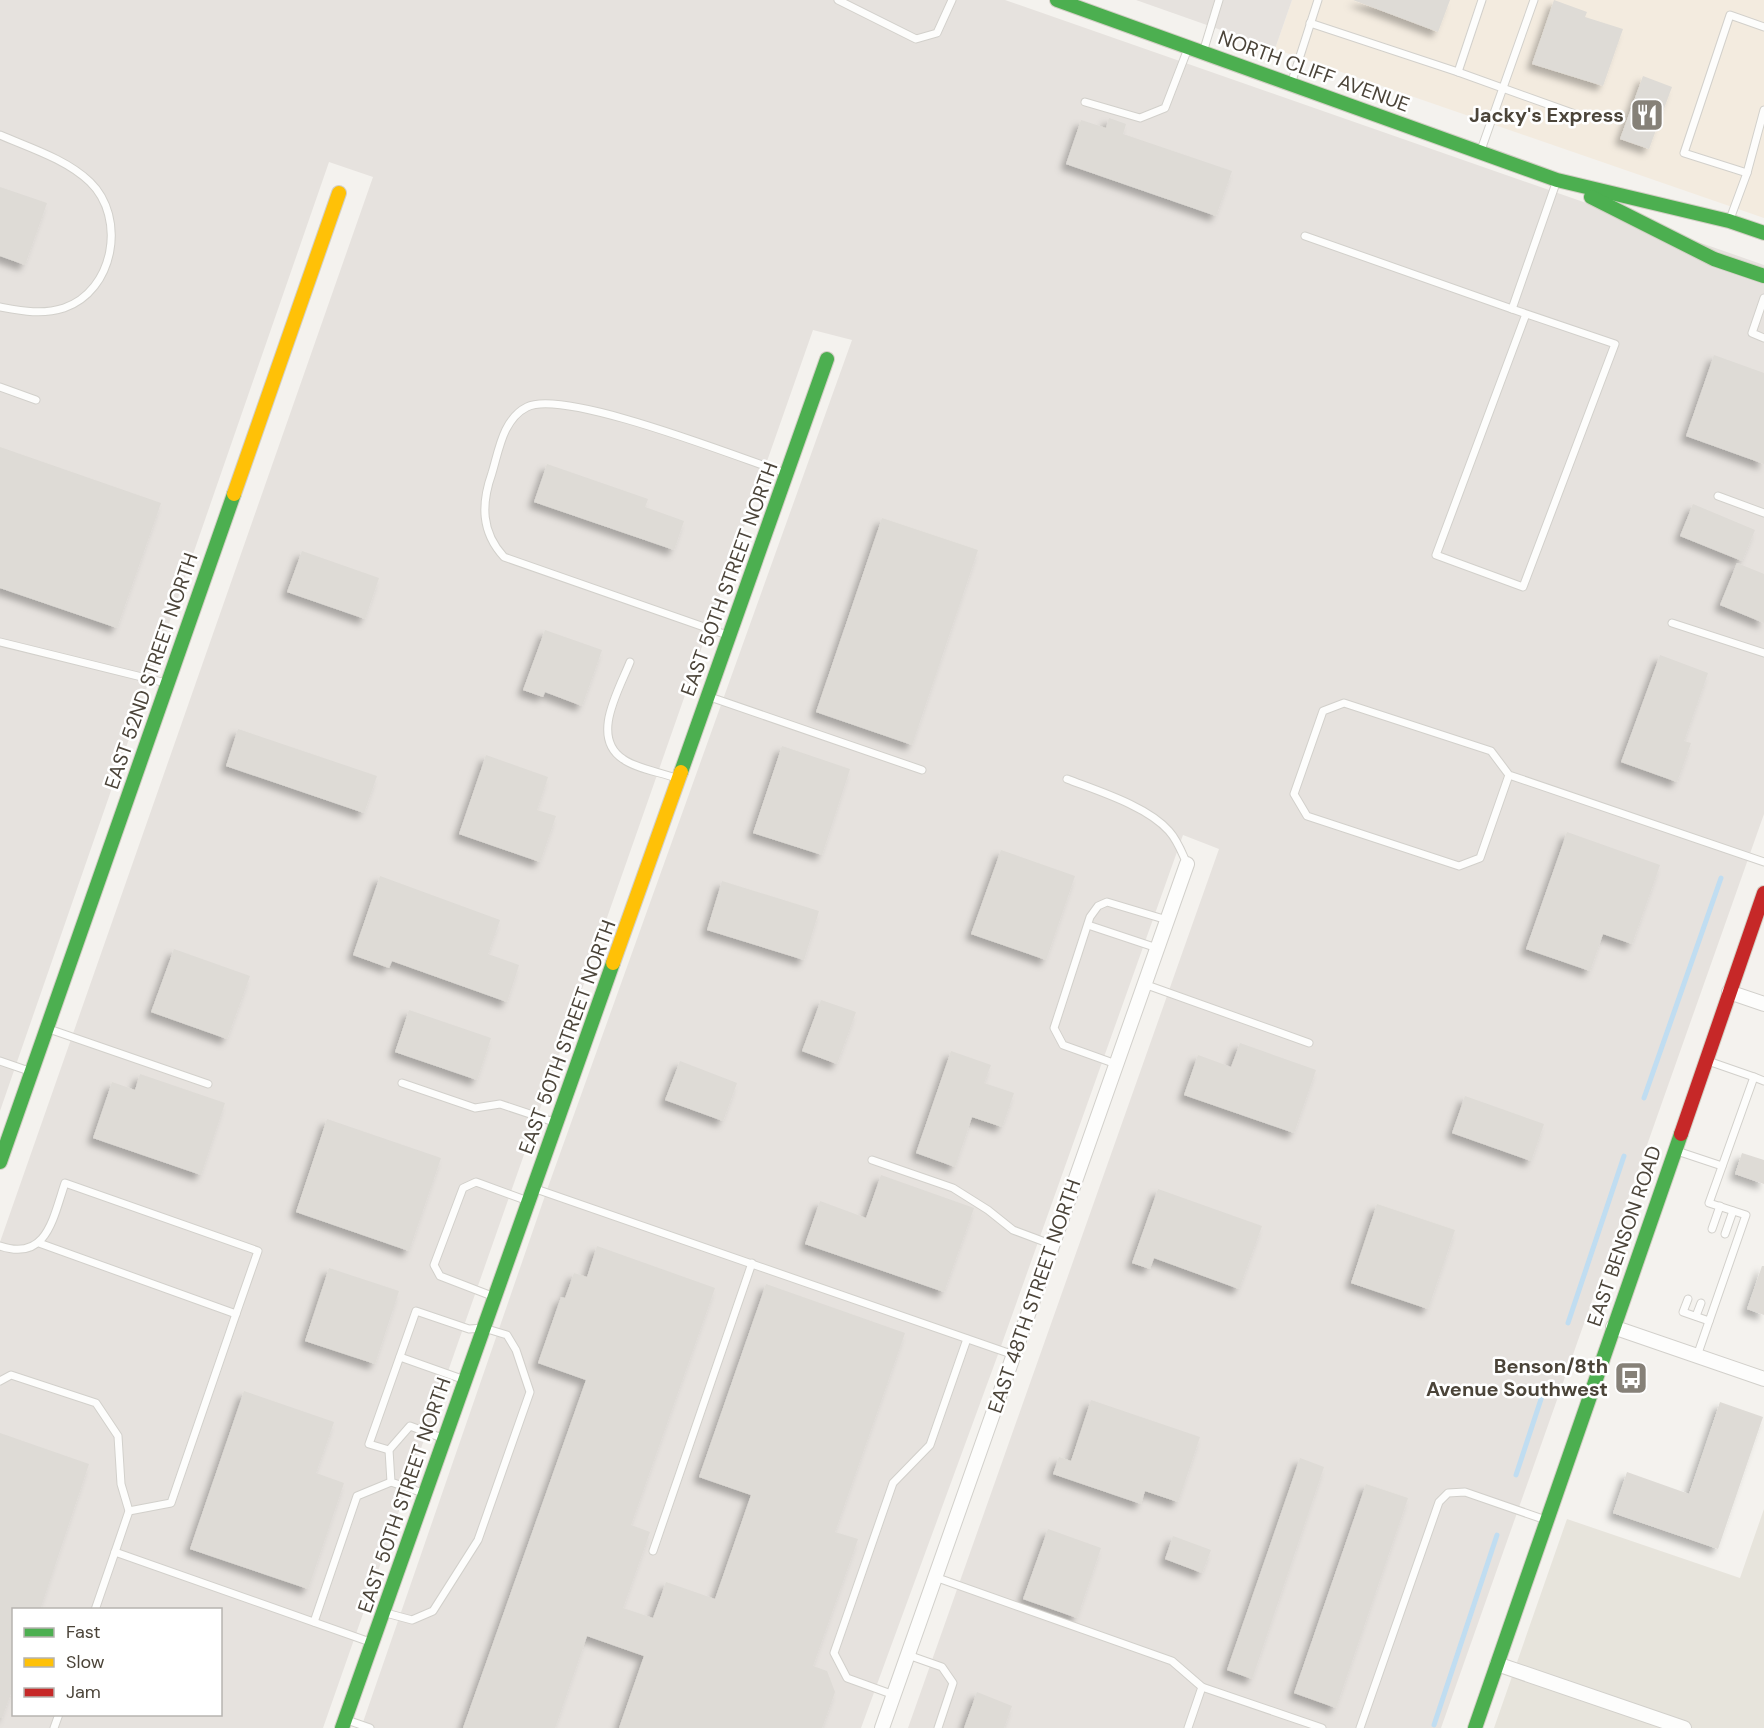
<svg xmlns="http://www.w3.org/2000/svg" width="1764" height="1728" viewBox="0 0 1764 1728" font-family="'DM Sans',sans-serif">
<defs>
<filter id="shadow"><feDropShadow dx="-5.5" dy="5.5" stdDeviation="3" flood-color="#0004"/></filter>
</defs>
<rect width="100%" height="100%" fill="#f4f2ee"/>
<!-- residential -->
<path fill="#e7e4dc" d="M1764 1509V1728H1494L1567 1519 1740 1578Z"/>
<!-- commercial -->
<path fill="#f3ebdf" d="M1292 0H1764V218L1275 49Z"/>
<!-- industrial -->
<g fill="#e6e2de" fill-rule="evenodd">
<path d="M0 0H1005L1764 265V814L1441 1728H908L1219 849 1183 835 1000 1349 861 1728H361L548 1187 852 340 813 330 323 1728H0V1242L373 177 329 162 0 1111ZM14 1610H220V1714H14Z"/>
<path d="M1136 0H1292L1275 49Z"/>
</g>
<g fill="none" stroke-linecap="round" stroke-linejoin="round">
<!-- stream -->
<g stroke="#c0ddf1" stroke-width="5">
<path d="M1644 1098 1721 878"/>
<path d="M1568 1323 1624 1156"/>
<path d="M1516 1475 1546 1384"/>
<path d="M1434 1725 1497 1535"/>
</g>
</g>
<!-- building -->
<g fill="#dedbd6" filter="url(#shadow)">
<path d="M1353 0H1450L1438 32Z"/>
<path d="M1554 0 1587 12 1585 17 1623 29 1603 86 1532 64Z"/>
<path d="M1643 76 1672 87 1649 149 1620 139Z"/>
<path d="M1109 118 1126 124 1123 134 1232 171 1216 216 1066 164 1081 120 1106 128Z"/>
<path d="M0 187 47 203 25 265 0 256Z"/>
<path d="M1714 355 1764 373V464L1686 436Z"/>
<path d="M0 447 161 503 117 628 0 588Z"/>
<path d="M547 464 648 499 645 507 684 521 674 550 534 502Z"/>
<path d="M1693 504 1755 530 1742 561 1680 536Z"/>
<path d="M882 518 978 550 912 745 816 712Z"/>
<path d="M302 551 379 578 365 619 287 592Z"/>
<path d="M1737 563 1764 574V623L1720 605Z"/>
<path d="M545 630 602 650 582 706 545 692 543 697 523 690Z"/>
<path d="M1660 655 1708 673 1684 741 1691 743 1677 782 1621 762Z"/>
<path d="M238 729 377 776 364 813 226 766Z"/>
<path d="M782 746 850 769 822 855 753 833Z"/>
<path d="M486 755 548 777 537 810 556 816 540 862 459 834Z"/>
<path d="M1567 832 1660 865 1632 944 1603 934 1590 971 1526 949Z"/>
<path d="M1001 850 1075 876 1046 960 971 934Z"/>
<path d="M380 876 500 920 488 954 519 965 507 1002 392 961 389 968 353 955Z"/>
<path d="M722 881 819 911 804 960 707 930Z"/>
<path d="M174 949 250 976 227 1039 151 1012Z"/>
<path d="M821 1000 856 1012 837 1064 802 1051Z"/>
<path d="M409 1010 491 1038 477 1080 395 1052Z"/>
<path d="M1240 1043 1316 1070 1294 1133 1184 1095 1198 1055 1231 1067Z"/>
<path d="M951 1051 991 1065 984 1083 1014 1093 1002 1127 972 1117 955 1167 916 1153Z"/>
<path d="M680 1061 737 1083 723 1121 665 1100Z"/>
<path d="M140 1074 225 1103 201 1175 93 1138 112 1082 135 1090Z"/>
<path d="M1465 1096 1544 1124 1531 1161 1452 1133Z"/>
<path d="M327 1119 441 1158 409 1251 296 1212Z"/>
<path d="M1742 1153 1764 1160V1184L1735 1174Z"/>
<path d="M881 1175 974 1208 944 1292 805 1244 820 1201 866 1218Z"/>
<path d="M1158 1189 1262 1226 1239 1289 1154 1258 1150 1269 1132 1263Z"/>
<path d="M1377 1204 1455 1230 1428 1309 1351 1283Z"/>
<path d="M597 1246 715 1288 631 1525 650 1532 623 1608 653 1618 666 1582 715 1599 751 1495 699 1477 766 1284 905 1333 835 1532 858 1539 813 1666 827 1671 835 1692 822 1728H619L644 1656 587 1636 555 1728H463L586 1380 538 1363 561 1297 565 1298 574 1273 587 1277Z"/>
<path d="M1762 1266H1764V1315L1747 1309Z"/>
<path d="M329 1268 399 1291 375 1364 305 1341Z"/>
<path d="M244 1391 334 1422 316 1473 344 1483 308 1589 190 1549Z"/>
<path d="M1091 1400 1200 1437 1178 1502 1145 1491 1141 1504 1053 1474 1059 1457 1071 1461Z"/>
<path d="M1720 1402 1763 1417 1718 1549 1613 1513 1627 1472 1689 1494Z"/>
<path d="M0 1433 89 1464 40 1610H14V1685L2 1718 0 1717Z"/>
<path d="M1300 1458 1324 1467 1252 1679 1227 1670Z"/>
<path d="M1366 1484 1408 1498 1336 1708 1294 1693Z"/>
<path d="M1048 1529 1101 1548 1077 1618 1023 1599Z"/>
<path d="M1173 1536 1211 1550 1202 1573 1165 1559Z"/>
<path d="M977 1692 1012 1706 1004 1728H964Z"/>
</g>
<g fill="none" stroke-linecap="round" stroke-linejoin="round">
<defs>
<g id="lane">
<path d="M838 0 916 39 937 33 952 0"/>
<path d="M1310 23 1458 72 1482 0"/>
<path d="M1204 49 1219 0"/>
<path d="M1458 72 1575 114"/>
<path d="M1292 81 1318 0"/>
<path d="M1085 102 1140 118 1165 108 1187 51"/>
<path d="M0 135C30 148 66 159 90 182 127 218 114 291 64 308 42 315 22 311 0 307"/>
<path d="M1481 150 1534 0"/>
<path d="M1747 173 1684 153 1730 15 1764 27"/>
<path d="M1730 219 1747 173 1764 110"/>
<path d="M1305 236 1512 309 1556 183"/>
<path d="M1764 298 1752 333 1764 338"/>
<path d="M1512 309 1615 344 1523 587 1436 555 1526 314"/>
<path d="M0 387 36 400"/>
<path d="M1718 496 1764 513"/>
<path d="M1672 623 1764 653"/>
<path d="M727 635 504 557C481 532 481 504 492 473 499 450 503 419 527 407 564 388 740 458 785 473"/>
<path d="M0 642 166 683"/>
<path d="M630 662C619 690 590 737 623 759 637 769 660 772 676 778"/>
<path d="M710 697 922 770"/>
<path d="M1509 775 1480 858 1459 866 1307 816 1294 794 1323 711 1344 703 1491 751 1509 775 1764 862"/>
<path d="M1067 779C1098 791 1147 806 1169 831 1178 841 1182 853 1187 864"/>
<path d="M1088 925 1157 948"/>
<path d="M1144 984 1309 1043"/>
<path d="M49 1029 208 1084"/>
<path d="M0 1061 29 1071"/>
<path d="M1708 1061 1754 1077"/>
<path d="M1116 1064 1063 1045 1054 1028 1090 917 1098 906 1107 902 1167 920"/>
<path d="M402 1083 475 1108 500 1104 554 1122"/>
<path d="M1677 1151 1722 1166"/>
<path d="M872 1160 953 1188 988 1210 1013 1230 1053 1245"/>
<path d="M536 1189 1014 1355"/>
<path d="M1712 1229 1720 1206"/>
<path d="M1725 1234 1733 1211"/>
<path d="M0 1246C47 1262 53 1218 65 1183L258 1251 236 1314 39 1243"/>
<path d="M492 1296 440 1276 434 1265 463 1188 476 1182 528 1201"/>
<path d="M1688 1299 1683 1312 1709 1321"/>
<path d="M1696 1316 1701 1303"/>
<path d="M1697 1356 1746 1215 1709 1203 1754 1077 1764 1081"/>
<path d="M400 1357 462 1379"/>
<path d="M0 1381 11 1375 96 1403 118 1436 121 1484 129 1511 115 1552"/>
<path d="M423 1493 391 1482 389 1450 410 1426 442 1438"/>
<path d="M129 1511 171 1503 236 1314"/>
<path d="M653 1551 752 1263"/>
<path d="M935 1577 1172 1661 1202 1687"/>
<path d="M95 1610 115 1552 370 1642"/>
<path d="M386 1613 412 1620 433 1611 478 1540 530 1392 516 1350 507 1335 484 1328 469 1329 416 1311 369 1444 389 1450"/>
<path d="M314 1622 357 1496 391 1482"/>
<path d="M908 1655 942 1667 953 1683 938 1728"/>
<path d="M894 1695 847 1678 834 1653 893 1483 930 1445 967 1339"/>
<path d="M347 1720 370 1728"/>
<path d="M54 1728 59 1714"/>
<path d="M1188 1728 1202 1687 1322 1728"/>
<path d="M1360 1728 1439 1502 1448 1493 1465 1492 1543 1519"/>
</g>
<g id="street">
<path d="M1729 992 1764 1004"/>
<path d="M1613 1327 1764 1379"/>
<path d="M1497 1664 1684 1728"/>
<path d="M882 1728 1187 864"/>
</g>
<g id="fast">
<path d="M1057 0 1557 180 1729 221 1764 233"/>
<path d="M1591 197 1714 259 1764 276"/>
<path d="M681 772 827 359"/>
<path d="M0 1162 234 494"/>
<path d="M342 1728 613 963"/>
<path d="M1475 1728 1681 1134"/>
</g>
<g id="slow">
<path d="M234 494 339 193"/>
<path d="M613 963 681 772"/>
</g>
<path id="jam" d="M1681 1134 1764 893"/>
</defs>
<!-- lane casing -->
<use href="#lane" stroke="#d2d0cb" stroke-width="9"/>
<!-- street casing -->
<use href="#street" stroke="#d2d0cb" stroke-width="16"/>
<!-- fast casing -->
<use href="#fast" stroke="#d3cfc5" stroke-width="16"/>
<!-- slow casing -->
<use href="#slow" stroke="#d3cfc5" stroke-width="16"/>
<!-- jam casing -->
<use href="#jam" stroke="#d3cfc5" stroke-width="16"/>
<!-- lane -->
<use href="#lane" stroke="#fdfdfc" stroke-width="7"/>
<!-- street -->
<use href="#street" stroke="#fdfdfc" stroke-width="14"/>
<!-- fast -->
<use href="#fast" stroke="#4caf50" stroke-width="14"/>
<!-- slow -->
<use href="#slow" stroke="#ffc107" stroke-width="14"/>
<!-- jam -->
<use href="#jam" stroke="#c62828" stroke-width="14"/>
</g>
<!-- icons -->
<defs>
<symbol id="restaurant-square" viewBox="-11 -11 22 22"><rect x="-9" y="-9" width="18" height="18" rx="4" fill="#868178" stroke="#fff"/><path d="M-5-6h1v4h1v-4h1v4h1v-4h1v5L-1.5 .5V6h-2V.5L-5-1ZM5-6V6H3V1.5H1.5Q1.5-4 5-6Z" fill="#fff"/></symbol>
<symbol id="bus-square" viewBox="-11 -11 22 22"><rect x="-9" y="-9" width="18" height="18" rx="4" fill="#868178" stroke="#fff"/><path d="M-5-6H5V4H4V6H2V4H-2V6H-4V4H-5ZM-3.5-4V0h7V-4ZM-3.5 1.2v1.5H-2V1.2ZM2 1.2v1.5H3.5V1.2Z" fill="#fff"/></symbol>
</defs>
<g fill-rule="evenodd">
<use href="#restaurant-square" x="1628" y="96" width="38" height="38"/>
<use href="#bus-square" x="1612" y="1359" width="38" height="38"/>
</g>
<g text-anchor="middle" stroke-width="5" stroke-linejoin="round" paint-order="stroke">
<!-- street labels -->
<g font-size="20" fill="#4b4439" stroke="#fff">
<text transform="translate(1314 71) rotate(20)" y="7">NORTH CLIFF AVENUE</text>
<text transform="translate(729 579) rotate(-70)" y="7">EAST 50TH STREET NORTH</text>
<text transform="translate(151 671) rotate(-71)" y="7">EAST 52ND STREET NORTH</text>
<text transform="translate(567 1037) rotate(-70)" y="7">EAST 50TH STREET NORTH</text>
<text transform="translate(1624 1236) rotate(-71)" y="7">EAST BENSON ROAD</text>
<text transform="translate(1034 1296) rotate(-71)" y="7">EAST 48TH STREET NORTH</text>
<text transform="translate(404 1495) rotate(-71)" y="7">EAST 50TH STREET NORTH</text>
</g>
<!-- poi labels -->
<g font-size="20" font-weight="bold" fill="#4b4439" stroke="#fff" text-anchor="end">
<text x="1624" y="122">Jacky's Express</text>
<text x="1608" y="1373">Benson/8th<tspan x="1608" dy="23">Avenue Southwest</tspan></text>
</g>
</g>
<!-- legend -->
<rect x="12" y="1608" width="210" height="108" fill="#ffffff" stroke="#b7b4b0" stroke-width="1.5"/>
<rect x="24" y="1628" width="30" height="9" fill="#4caf50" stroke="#b7b4b0" stroke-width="1.5"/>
<text x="66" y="1638" font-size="18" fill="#4b4439">Fast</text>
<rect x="24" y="1658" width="30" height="9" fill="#ffc107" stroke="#b7b4b0" stroke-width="1.5"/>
<text x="66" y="1668" font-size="18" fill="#4b4439">Slow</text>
<rect x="24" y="1688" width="30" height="9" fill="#c62828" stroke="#b7b4b0" stroke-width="1.5"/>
<text x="66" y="1698" font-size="18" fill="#4b4439">Jam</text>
</svg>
